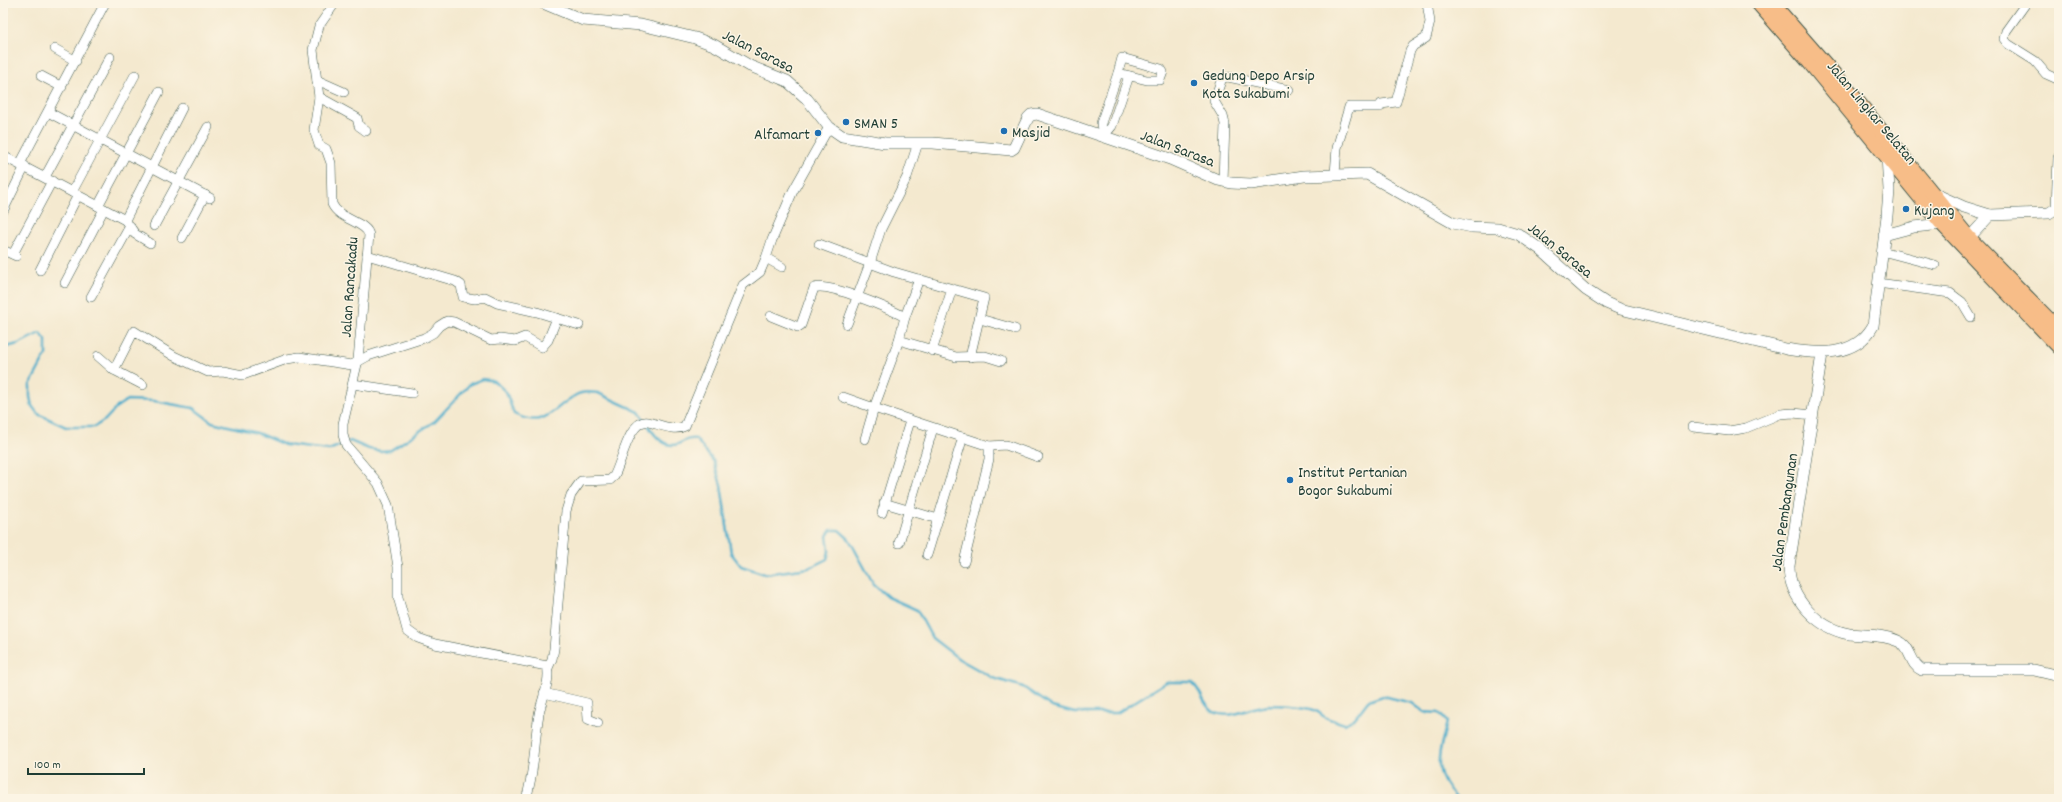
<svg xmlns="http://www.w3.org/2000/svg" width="2062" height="802" viewBox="0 0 2062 802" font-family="Dekko,sans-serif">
<rect width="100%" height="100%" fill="#fcf5e5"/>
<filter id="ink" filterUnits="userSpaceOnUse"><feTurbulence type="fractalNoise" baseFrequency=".025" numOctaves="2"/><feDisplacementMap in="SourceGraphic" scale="8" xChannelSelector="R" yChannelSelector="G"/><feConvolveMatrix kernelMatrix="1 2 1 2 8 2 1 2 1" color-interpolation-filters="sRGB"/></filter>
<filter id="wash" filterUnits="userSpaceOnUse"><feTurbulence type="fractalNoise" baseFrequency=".012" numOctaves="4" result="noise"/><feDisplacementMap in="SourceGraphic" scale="16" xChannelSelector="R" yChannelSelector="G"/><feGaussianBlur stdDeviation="0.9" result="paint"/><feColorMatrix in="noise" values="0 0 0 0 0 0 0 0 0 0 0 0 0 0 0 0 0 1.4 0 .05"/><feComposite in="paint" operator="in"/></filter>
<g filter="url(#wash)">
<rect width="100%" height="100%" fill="#f4e9cf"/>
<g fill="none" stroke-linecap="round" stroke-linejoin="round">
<!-- stream -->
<g stroke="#4daecc" stroke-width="2.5">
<path d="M3 348 18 344 40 333 46 340V355L30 385V397L32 406 38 414 66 427H94L105 420 118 406 127 400 154 401 193 408 212 422 257 433 285 445 329 450 343 444"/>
<path d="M648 425C654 435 664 449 678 444 685 441 687 438 696 439L714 462 721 485 731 553 741 566 765 574 809 568 827 559 829 551 827 536 831 530H839L849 539 874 585 888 597 917 610 932 638 959 659 993 678 1023 687 1052 707 1075 713H1117L1166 682H1192C1201 690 1203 706 1214 712 1231 721 1251 706 1268 705 1279 705 1304 706 1314 710 1318 711 1321 715 1325 717 1331 720 1339 722 1345 724L1355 718 1368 701 1383 696 1412 703 1424 712 1439 713 1447 722C1439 755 1430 771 1457 799"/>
<path d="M348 442 350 441 369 449 381 451 391 450 435 421 470 384 483 379 494 381 506 392 514 414C546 430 552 408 576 395 582 391 591 392 598 393L639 412 645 421"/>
</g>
</g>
</g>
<g filter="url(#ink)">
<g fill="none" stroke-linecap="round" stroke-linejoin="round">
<defs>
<g id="minor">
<path d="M335 3 319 26 313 50 319 97 314 130 319 145 326 149 331 163 332 204C339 220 367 222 369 235L358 360 343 424V435L346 445 378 483 388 505 398 567V597L407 630 418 638 435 644 547 666C551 681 542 698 539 714 534 742 535 771 526 799"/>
<path d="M2026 3 2006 31 2004 39 2008 44 2035 61 2046 74 2057 79"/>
<path d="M55 49 76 61"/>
<path d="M1122 58 1161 69 1163 72 1160 80H1147L1118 73Z"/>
<path d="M41 76 62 87"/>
<path d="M317 80 344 92"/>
<path d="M319 97 357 118 359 126 366 131"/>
<path d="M48 112 210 198"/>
<path d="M1103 137 1101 123 1118 73"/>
<path d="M1103 137 1112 126 1129 76"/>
<path d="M3 156 125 220 135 234 150 243"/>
<path d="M20 164 105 3"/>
<path d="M1335 174 1337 148 1349 107H1380L1381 104 1396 102 1410 51 1413 46 1426 38 1430 22 1427 3"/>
<path d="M45 177 110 57"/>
<path d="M1223 181 1225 124 1223 116 1214 101 1222 78 1228 77 1289 90"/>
<path d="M72 192 135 75"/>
<path d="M98 206 159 92"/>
<path d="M3 211 25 166"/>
<path d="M125 220 182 108"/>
<path d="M154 226 208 127"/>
<path d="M182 238 205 195"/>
<path d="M819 244 894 272 984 298 970 357"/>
<path d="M3 250 16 256"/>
<path d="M1882 251 1935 265"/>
<path d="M13 254 52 181"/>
<path d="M367 255 455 281 461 285 463 297 475 299 485 297 497 303 537 312 579 325"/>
<path d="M782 267 766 258 772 240 793 191 829 127"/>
<path d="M40 270 78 195"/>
<path d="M65 283 104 209"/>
<path d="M1878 283 1950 293 1962 302 1971 317"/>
<path d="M91 297 130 226"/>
<path d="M771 316 798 327 801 325 814 288C828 282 890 309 905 317L899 340 874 408 989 446 1006 445 1038 457"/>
<path d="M905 317 919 279"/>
<path d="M980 319 1015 329"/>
<path d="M847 324 870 263 881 229 907 177 918 143"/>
<path d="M899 340 956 357 985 356 1001 361"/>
<path d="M932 351 952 289"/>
<path d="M98 356 114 370 134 331 174 356 208 372 223 371 243 375 287 359 299 357 352 365 368 356 424 338 433 333 439 326 447 321 454 322 491 340 500 339 515 341 525 337 542 347 548 340 557 318"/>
<path d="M114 370 143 385"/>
<path d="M353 384 412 393"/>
<path d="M843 397 874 408 865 439"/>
<path d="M1693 427 1729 431 1746 428 1780 414 1793 413 1813 415"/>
<path d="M884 503 938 519"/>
<path d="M882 513 910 421"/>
<path d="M899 543 933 428"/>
<path d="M927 555 963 437"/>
<path d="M964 562 989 459V446"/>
<path d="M548 668 552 659 554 649 566 511 571 495 581 481 610 480 614 476C622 462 629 419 648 422 659 424 674 432 685 426L743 285 760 272 766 258"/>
<path d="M544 693 587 703 588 719 598 723"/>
</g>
<g id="tertiary">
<path d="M543 3 583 20 641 25 695 38 714 45 750 66 787 81 807 99 829 127 842 136 885 143H933L1011 150 1014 148 1028 118 1031 115 1037 114 1170 159 1218 180 1231 183 1251 184 1304 176 1367 174 1453 223 1472 227 1498 228 1518 234 1540 249 1586 290 1606 303 1620 309 1786 349C1817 354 1855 358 1873 326L1887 216 1889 190 1887 156"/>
<path d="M1933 193 1964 207 1990 215 2049 213 2057 208 2059 158"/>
<path d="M1884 235 1914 227 1942 224 1947 222"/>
<path d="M1963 241 1969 238 1990 215"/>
<path d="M1822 354 1789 566C1789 598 1817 628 1849 634 1865 636 1883 634 1898 641 1912 647 1909 664 1922 670H2034L2059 676"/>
</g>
<g id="primary">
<path d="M1758 3 1810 63 1942 224 2059 347"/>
<path d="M1772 3 1853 96 1969 238 2059 330"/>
</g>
</defs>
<!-- minor casing -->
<use href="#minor" stroke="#3f574b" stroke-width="10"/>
<!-- tertiary casing -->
<use href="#tertiary" stroke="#3f574b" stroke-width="12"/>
<!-- primary casing -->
<use href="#primary" stroke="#3f574b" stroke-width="16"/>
<!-- minor -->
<use href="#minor" stroke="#fff" stroke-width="9"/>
<!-- tertiary -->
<use href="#tertiary" stroke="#fff" stroke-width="11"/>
<!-- primary -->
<use href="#primary" stroke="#f7bd88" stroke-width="14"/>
</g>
</g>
<!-- markers -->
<g fill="#1f6fb2" stroke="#fcf5e5" stroke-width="1.5">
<circle cx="1194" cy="83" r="4"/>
<circle cx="846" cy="122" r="4"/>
<circle cx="1004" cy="131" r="4"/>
<circle cx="818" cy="133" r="4"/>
<circle cx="1906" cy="209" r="4"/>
<circle cx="1290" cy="480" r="4"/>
</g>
<g text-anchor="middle" stroke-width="3" stroke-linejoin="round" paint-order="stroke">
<!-- street labels -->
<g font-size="16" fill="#1f3d34" stroke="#fcf5e5">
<text transform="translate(759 50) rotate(27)" y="6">Jalan Sarasa</text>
<text transform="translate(1873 112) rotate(50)" y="6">Jalan Lingkar Selatan</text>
<text transform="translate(1178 147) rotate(21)" y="6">Jalan Sarasa</text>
<text transform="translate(1561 249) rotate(39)" y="6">Jalan Sarasa</text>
<text transform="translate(348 287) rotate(-86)" y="6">Jalan Rancakadu</text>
<text transform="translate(1783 512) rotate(-82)" y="6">Jalan Pembangunan</text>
</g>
<!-- poi labels -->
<g font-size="16" fill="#1f3d34" stroke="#fcf5e5" text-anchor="start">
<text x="1202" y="80">Gedung Depo Arsip<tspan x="1202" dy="18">Kota Sukabumi</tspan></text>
<text x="854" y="128">SMAN 5</text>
<text x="1012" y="137">Masjid</text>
<text x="810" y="139" text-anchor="end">Alfamart</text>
<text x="1914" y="215">Kujang</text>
<text x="1298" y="477">Institut Pertanian<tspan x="1298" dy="18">Bogor Sukabumi</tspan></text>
</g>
</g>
<!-- margin -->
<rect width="2062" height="802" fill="none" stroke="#fcf5e5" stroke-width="16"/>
<!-- scale -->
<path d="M28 768v6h116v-6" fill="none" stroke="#1f3d34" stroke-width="2"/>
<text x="34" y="768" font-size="12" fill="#1f3d34" stroke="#fcf5e5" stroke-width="3" paint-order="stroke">100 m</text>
</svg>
